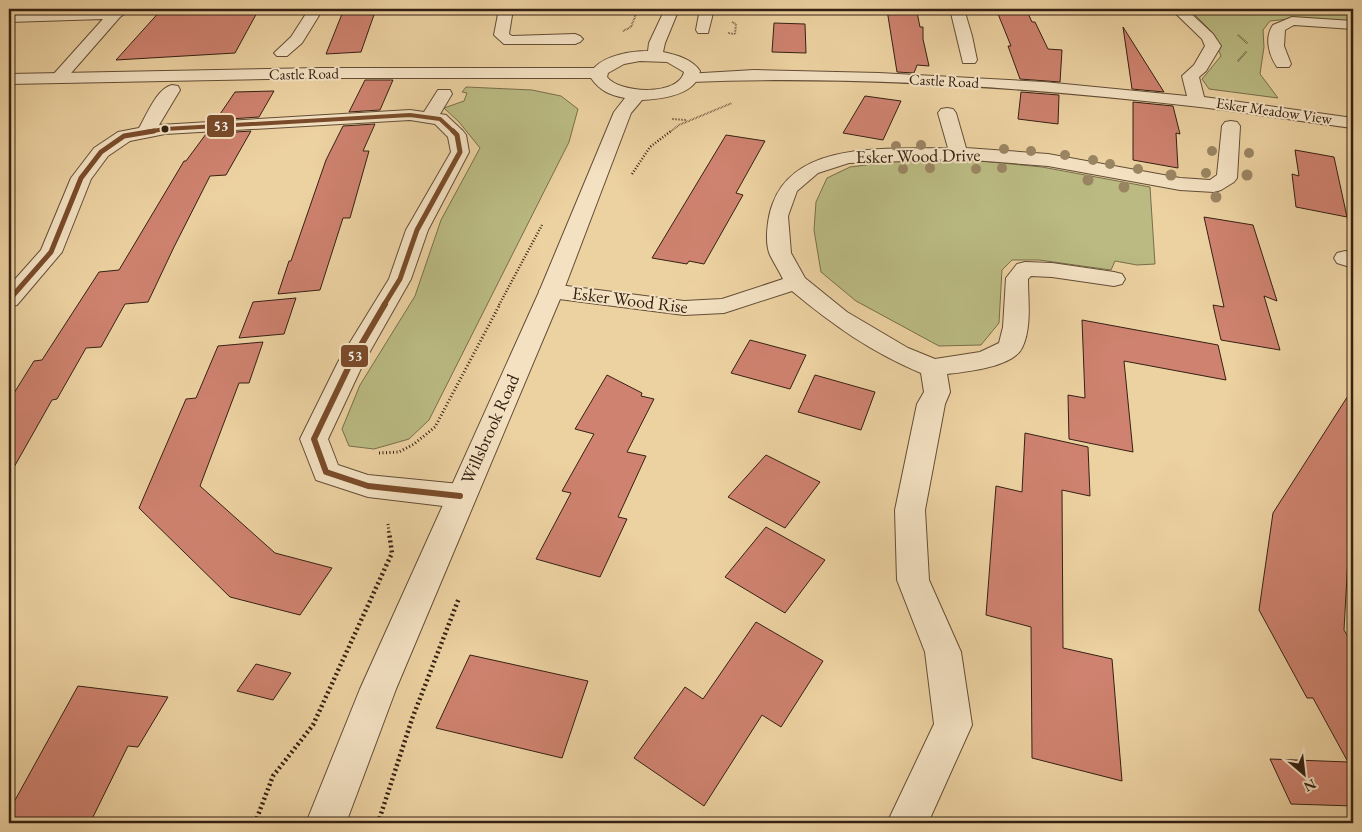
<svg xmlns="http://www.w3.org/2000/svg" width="1362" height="832" viewBox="0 0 1362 832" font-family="'EB Garamond',serif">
<rect width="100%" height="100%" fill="#ecd1a1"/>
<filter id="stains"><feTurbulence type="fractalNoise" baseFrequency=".004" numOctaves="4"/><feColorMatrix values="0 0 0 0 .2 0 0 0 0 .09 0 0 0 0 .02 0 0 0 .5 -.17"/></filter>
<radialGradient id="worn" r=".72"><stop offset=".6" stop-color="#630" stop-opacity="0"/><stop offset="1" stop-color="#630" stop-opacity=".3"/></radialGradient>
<!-- green -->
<g fill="#baba82" stroke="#786e4a">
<path d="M1189 9H1353V22L1298 18 1270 21 1263 30 1264 47 1260 74 1278 98 1209 89 1202 79 1221 56 1211 31Z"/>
<path d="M466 87 532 90 561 96 578 109 569 142 429 420 409 439 374 449 349 446 342 429 360 385 415 296 441 220 480 148 459 122 444 108 464 101 467 93 462 92Z"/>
<path d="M905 160H970L1042 167 1150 187 1155 264 1137 265 1115 261 1111 270 1039 260H1012L1002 270 999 323 981 345 939 346 856 301 821 272 814 230 816 202 827 178 850 167Z"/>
</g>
<!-- building -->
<g fill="#ce826f" stroke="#352113">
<path d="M162 9H259L235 53 116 60Z"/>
<path d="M344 9H376L361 52 326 54Z"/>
<path d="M996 9H1026L1032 22H1035L1048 49 1062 50 1060 82 1020 79 1008 46H1011Z"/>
<path d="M887 10 917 12 920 27H923V39L929 66 917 65 914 73 897 72Z"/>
<path d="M774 23 805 24 806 53 772 52Z"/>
<path d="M1123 27 1164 92 1132 89Z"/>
<path d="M365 80H393L380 110 349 112Z"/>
<path d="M274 91 259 117 216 120 235 92Z"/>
<path d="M1021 92 1059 95 1058 124 1018 119Z"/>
<path d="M865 96 901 101 883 140 843 133Z"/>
<path d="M1133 102 1173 106 1180 134 1176 133 1178 168 1133 160Z"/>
<path d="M375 124 363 151H369L350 218H343L320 290 278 294 289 261H291L326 160 343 126Z"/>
<path d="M251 131 226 175 210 176 174 247 148 302 125 304 101 347 86 348 57 399 52 400 9 476V401L34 361 42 360 99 272 119 270 184 161H186L206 134Z"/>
<path d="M726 135 765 141 736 193 743 195 704 264 689 261 687 264 652 258Z"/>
<path d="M1295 150 1334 157 1347 217 1296 207 1292 174 1299 176Z"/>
<path d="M1204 217 1253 225 1277 301 1264 296 1280 350 1221 340 1213 305 1224 307Z"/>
<path d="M296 298 284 334 239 338 253 302Z"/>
<path d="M1082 320 1218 345 1226 380 1124 361 1133 452 1069 439 1068 395 1085 398Z"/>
<path d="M750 340 806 355 790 389 731 373Z"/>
<path d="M263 342 249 383H239L200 486 275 553 332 568 300 615 230 597 139 508 186 399 196 398 218 346Z"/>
<path d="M607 375 642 393 641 396 654 399 627 452 646 456 618 517 627 519 600 577 536 559 571 493 562 491 594 434 575 429Z"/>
<path d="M815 375 875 392 861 430 798 412Z"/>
<path d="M1353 388V522L1350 521 1344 630 1353 645V806L1291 804 1270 759 1348 762 1313 698H1307L1259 610 1273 513Z"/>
<path d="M1025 433 1088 447 1090 496 1062 490 1063 648 1112 659 1122 781 1032 758 1031 627 986 615 996 486 1022 492Z"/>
<path d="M766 455 820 482 785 528 728 497Z"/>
<path d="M766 527 825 560 785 613 725 577Z"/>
<path d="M756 622 823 661 781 727 762 715 704 806 634 758 685 687 703 699Z"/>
<path d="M470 655 588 681 562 758 436 728Z"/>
<path d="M256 664 291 673 273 700 237 691Z"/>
<path d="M78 686 168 697 138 747 128 746 90 823H9V811Z"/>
</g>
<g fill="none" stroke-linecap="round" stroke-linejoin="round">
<defs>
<g id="minor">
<path d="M114 9H132L120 17 65 80H53L51 77 103 19 9 22V14Z"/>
<path d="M309 9H323L302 43 287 56H277L274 53 291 37Z"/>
<path d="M499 9H513L509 34 512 36 575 34 580 36 583 39 580 42 575 44H504L494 35Z"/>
<path d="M700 9H714L708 33H698L696 30Z"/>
<path d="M950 9H964L972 36 977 60 975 63H963Z"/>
<path d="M1171 9H1186L1213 34 1221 46 1206 71 1199 77 1204 97 1353 118V128C1302 122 1251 113 1200 107 1034 88 860 75 692 82L686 80 684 77 686 74 754 70 879 73 1044 82 1187 96 1182 76 1194 65 1205 46 1202 39Z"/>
<path d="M1292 17 1353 21V29L1294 25 1285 30 1284 46 1291 64 1289 67H1277C1269 55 1264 38 1273 25Z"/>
<path d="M172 85 178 86 180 90 159 125 410 110 424 112 438 90H450L452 94 440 114 446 115 463 131 466 135 469 152 428 230 411 279 364 362 328 439 338 465 368 475 460 484 471 488 475 496 471 504 460 508 368 497 316 480 300 439 338 362 389 279 406 230 451 152 448 137 435 124 410 120 165 134 130 141 108 156 91 179 62 252 17 305 9 307V286L41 250 71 178 94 148 118 132 139 128C147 115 156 89 172 85Z"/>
<path d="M947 108 953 109 956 113 966 148 1048 154 1180 178 1210 180 1217 175 1222 126 1225 122 1231 121 1237 122 1240 126 1237 178 1234 182 1221 190 1214 192 1180 190 1048 166 960 159 849 163 818 173 797 191 788 216 791 253 805 278 847 312 908 348 935 359 980 352 999 343 1003 327 1006 278 1017 264 1025 262 1052 263 1114 272 1122 274 1125 279 1122 284 1114 286 1052 277 1031 276 1028 279C1028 300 1032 328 1022 348 1013 367 966 372 947 374L950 392 945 404 925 510 929 580 961 652 972 725 928 823H887L934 724 925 652 897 580 895 510 917 404 924 392 921 373C871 352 833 325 792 291L724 313 684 315 551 298 543 296 539 291 543 286 551 284 684 301 722 299 783 279C779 271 774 263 770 255 764 242 768 215 773 203 797 139 892 150 948 148L938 113 941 109Z"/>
<path d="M1345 251 1353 253V268L1337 263 1334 258 1337 253Z"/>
</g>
<path id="tertiary" d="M665 9H679L665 43 663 52C677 55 692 59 700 71 697 95 662 99 642 100L631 113 563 292 396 689 346 823H306L360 689 539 292 614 112 625 98C610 95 600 91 591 78H321L9 84V74L321 68H594C606 55 631 51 648 51L649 43ZM640 61 667 62 684 72C679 96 620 94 607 77L608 73 624 64Z"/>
</defs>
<!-- minor casing -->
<use href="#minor" stroke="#634d36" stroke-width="2"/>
<!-- tertiary casing -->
<use href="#tertiary" stroke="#634d36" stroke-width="2"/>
<!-- path-far3 -->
<g stroke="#352113" stroke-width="2" stroke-dasharray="0.5 1" stroke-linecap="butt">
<path d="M623 31 631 27 638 9"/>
<path d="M728 33 735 34 736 24 732 22"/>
<path d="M1238 35 1248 44"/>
<path d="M1238 61 1247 51"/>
<path d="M672 119 686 120"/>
<path d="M670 132 679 125 732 103"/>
</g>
<!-- path-far2 -->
<g stroke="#352113" stroke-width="2.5" stroke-dasharray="1 2" stroke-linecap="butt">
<path d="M632 174 650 147 671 131"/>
<path d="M499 305 542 225"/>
</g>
<!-- path-far1 -->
<g stroke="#352113" stroke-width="3" stroke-dasharray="1 2.5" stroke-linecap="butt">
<path d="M379 453 399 452 414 444 435 427 500 304"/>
<path d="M388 524 389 533"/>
</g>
<!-- path -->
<g stroke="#352113" stroke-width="4.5" stroke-dasharray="2 3" stroke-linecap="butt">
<path d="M255 823 273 776 313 725 392 553 389 532"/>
<path d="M378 823 412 719 459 598"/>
</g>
<!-- minor -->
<use href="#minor" fill="#f3e1c2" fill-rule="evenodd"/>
<!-- tertiary -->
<use href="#tertiary" fill="#f3e1c2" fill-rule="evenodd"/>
<defs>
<path id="bus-1-far2" d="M146 132 165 129 410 115 440 119 454 132"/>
<g id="bus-1-far1">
<path d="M9 300 51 252 81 178 101 152 124 136 154 131"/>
<path d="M384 305 400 279 417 230 460 152 457 135 453 131"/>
</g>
<path id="bus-1" d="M385 304 351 362 314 439 326 472 368 486 460 496"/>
</defs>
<!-- bus-1-far2 casing -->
<use href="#bus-1-far2" stroke="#f3e1c2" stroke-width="5.5"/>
<!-- bus-1-far1 casing -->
<use href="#bus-1-far1" stroke="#f3e1c2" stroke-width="8"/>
<!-- bus-1 casing -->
<use href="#bus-1" stroke="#f3e1c2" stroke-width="10"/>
<!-- bus-1-far2 -->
<use href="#bus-1-far2" stroke="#7a4b2a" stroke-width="4"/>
<!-- bus-1-far1 -->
<use href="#bus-1-far1" stroke="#7a4b2a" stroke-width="5"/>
<!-- bus-1 -->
<use href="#bus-1" stroke="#7a4b2a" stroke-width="6"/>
</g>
<!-- trees -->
<g fill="#9a8562">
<circle cx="921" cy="145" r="5"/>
<circle cx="896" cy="146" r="5"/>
<circle cx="1004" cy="149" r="5"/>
<circle cx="1031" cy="151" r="5"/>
<circle cx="1212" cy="151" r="5"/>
<circle cx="1249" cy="153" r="5"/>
<circle cx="1065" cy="155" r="5"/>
<circle cx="1093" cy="160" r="5"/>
<circle cx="1110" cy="164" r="5"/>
<circle cx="930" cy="168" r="5"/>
<circle cx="1002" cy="168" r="5"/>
<circle cx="903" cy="169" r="5"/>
<circle cx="976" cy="169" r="5"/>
<circle cx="1138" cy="169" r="5"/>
<circle cx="1206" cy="173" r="5"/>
<circle cx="1171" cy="175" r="5.5"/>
<circle cx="1247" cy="175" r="5.5"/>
<circle cx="1088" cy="180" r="5.5"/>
<circle cx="1124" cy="187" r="5.5"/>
<circle cx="1216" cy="197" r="5.5"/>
</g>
<!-- markers -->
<circle fill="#352113" stroke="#f3e1c2" stroke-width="2" cx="165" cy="129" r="4.5"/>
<g text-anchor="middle" stroke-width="4" stroke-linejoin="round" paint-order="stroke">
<!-- far-street labels -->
<g font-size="15" fill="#352113" stroke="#f3e1c2">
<text transform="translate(304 74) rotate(-1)" y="5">Castle Road</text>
<text transform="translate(944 81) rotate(3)" y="5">Castle Road</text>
<text transform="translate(1274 111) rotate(8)" y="5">Esker Meadow View</text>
</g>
<!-- street labels -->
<g font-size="18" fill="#352113" stroke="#f3e1c2">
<text transform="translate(918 156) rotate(-1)" y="6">Esker Wood Drive</text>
<text transform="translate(630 300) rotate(7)" y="6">Esker Wood Rise</text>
<text transform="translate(490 429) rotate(-66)" y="6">Willsbrook Road</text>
</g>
</g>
<g stroke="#f3e1c2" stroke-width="2">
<rect x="206" y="114" width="29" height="24" rx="5" fill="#7a4b2a"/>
<rect x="340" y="344" width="29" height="24" rx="5" fill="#7a4b2a"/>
</g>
<g font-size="14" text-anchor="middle" font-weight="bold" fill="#fff">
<text x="221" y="131">53</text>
<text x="355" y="361">53</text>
</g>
<!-- margin -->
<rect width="1362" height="832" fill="none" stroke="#ecd1a1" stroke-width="30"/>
<rect x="10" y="10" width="1342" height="812" fill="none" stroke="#352113" stroke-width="2.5"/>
<rect x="15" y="15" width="1332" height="802" fill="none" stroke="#352113"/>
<!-- north arrow -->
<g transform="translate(1304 774) rotate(152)" stroke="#f3e1c2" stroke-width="4" paint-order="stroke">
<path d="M0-4L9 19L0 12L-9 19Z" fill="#352113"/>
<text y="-8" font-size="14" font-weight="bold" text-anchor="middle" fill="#352113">N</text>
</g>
<rect width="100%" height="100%" filter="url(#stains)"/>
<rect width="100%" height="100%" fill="url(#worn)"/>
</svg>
